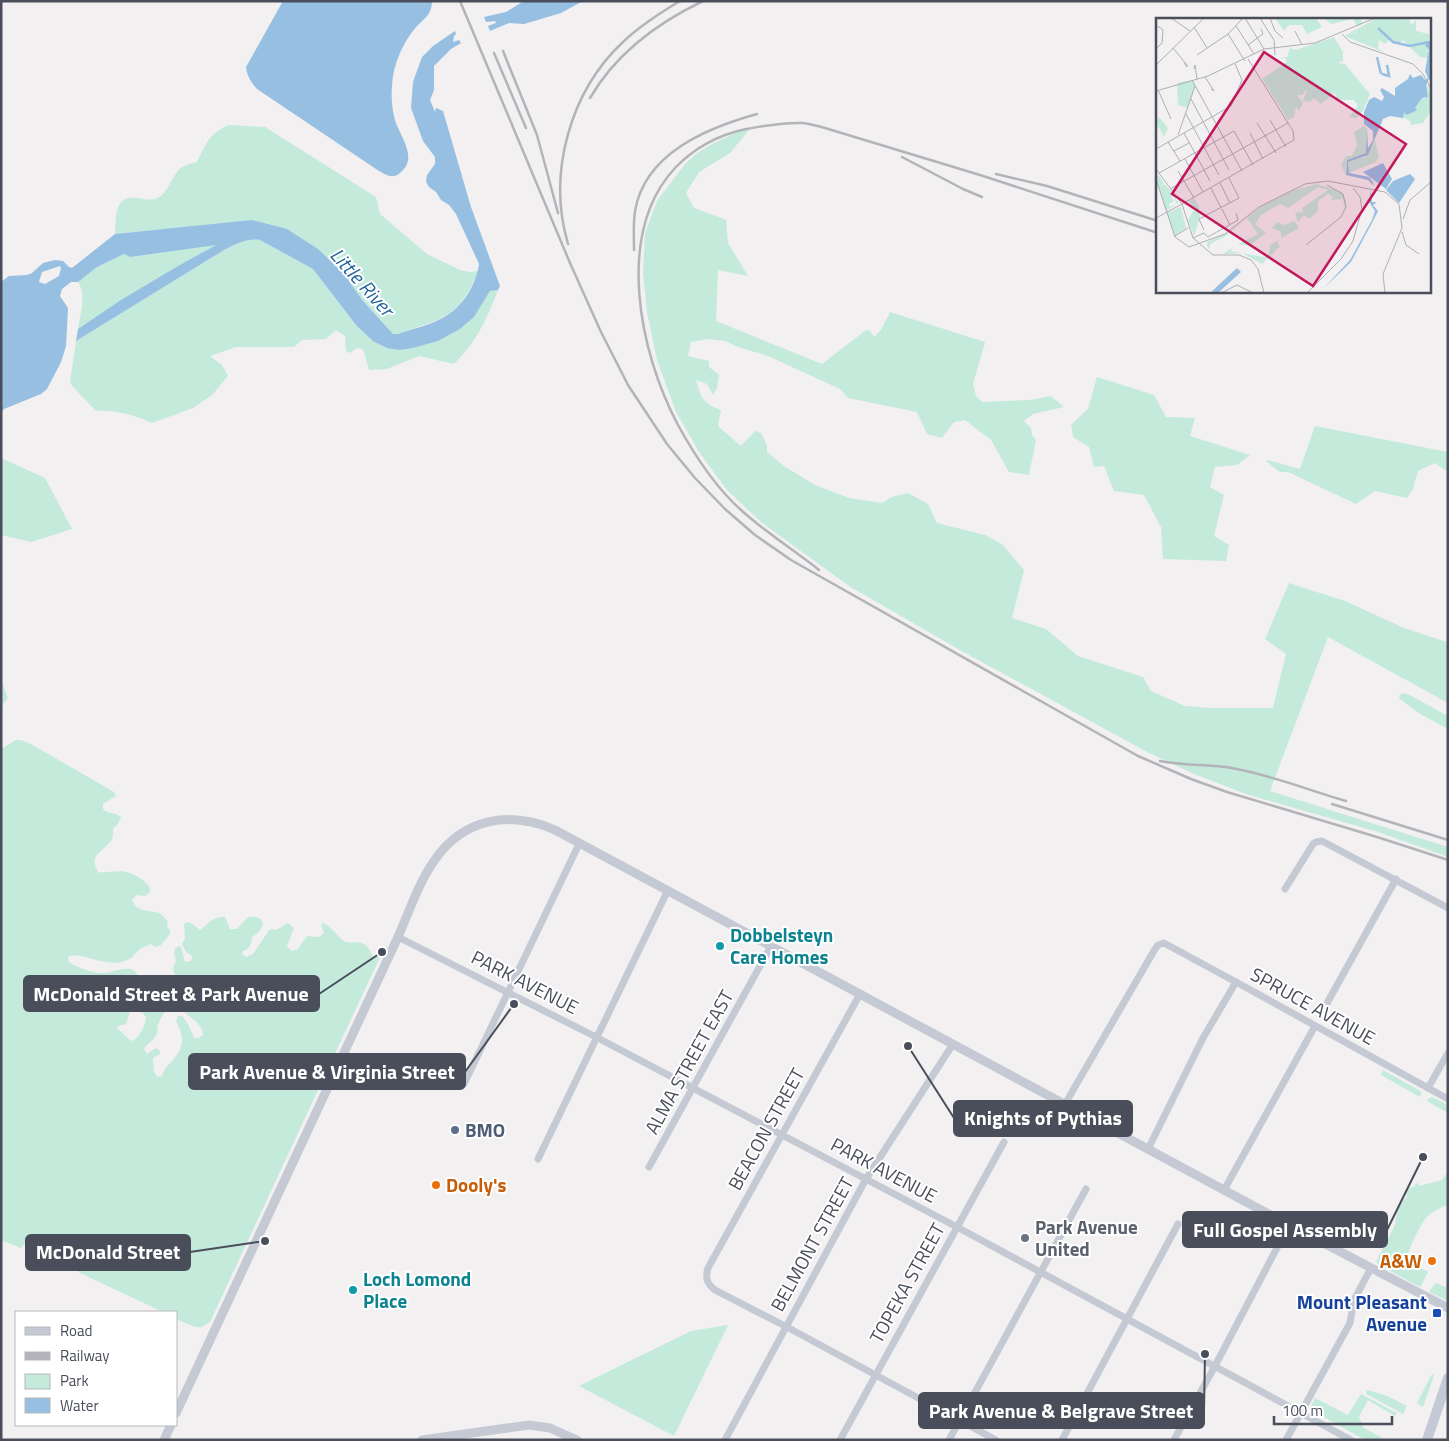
<svg xmlns="http://www.w3.org/2000/svg" width="1449" height="1441" viewBox="0 0 1449 1441" font-family="'Titillium Web',sans-serif">
<rect width="100%" height="100%" fill="#f2f0f0"/>
<!-- green -->
<g fill="#c4eadc">
<path d="M229 125 265 127 376 197 380 214 427 254 460 270 470 272 478 271C459 319 442 318 398 334H393L363 301 344 274 287 229H167L115 234C116 217 114 194 138 198 144 199 152 201 158 198 169 192 172 174 182 167 186 165 192 163 197 162 206 144 209 133 229 125Z"/>
<path d="M750 129 730 153 699 172 686 193 694 208 726 220 728 243 748 276 718 270 716 321 822 364 866 330 870 331 874 337 881 330 890 312 985 342 973 384 976 396 982 402 1030 400 1051 396 1064 407 1033 414 1024 421 1031 428 1032 435 1036 440 1029 475 1009 472 991 440 965 420 954 422 942 438 927 434 917 412 848 398 840 389 768 356 738 347 725 341 708 339 691 342 688 356 709 361V367L719 375 717 388 713 395 707 384 696 380C701 398 703 403 721 410L718 426 741 446 755 431 761 433 767 445V452L784 466 815 485 849 498 882 503 892 497 908 493 928 504 937 523 985 535 1002 544 1024 570 1012 618 1046 629 1078 656 1143 677 1151 691 1185 706 1211 708H1273L1286 654 1265 639 1289 583 1345 601 1404 628 1447 642 1448 703 1328 637 1270 791 1448 847V857L1378 832 1246 794 1194 774 1147 752 958 649 849 586 761 522 727 490 699 452 676 412 657 360 647 312 643 273 645 233 657 201 685 164 697 153 714 143 742 130Z"/>
<path d="M251 239 260 240 313 269 356 325 400 350 413 348 438 341 460 329 474 317 490 291 498 290C486 321 477 341 454 364L419 356 387 369 369 370 363 349 357 348 350 353 346 351 345 336 336 330 326 339 302 340 294 347H236L210 356 222 365 228 376 212 395 193 408 152 423C134 415 116 410 96 411L73 387 70 382 76 341 224 250 243 241Z"/>
<path d="M218 244 178 266 78 329C80 314 87 295 78 282L97 267 124 254 130 257Z"/>
<path d="M1097 377 1154 395 1166 417 1195 418 1190 436 1250 455 1237 465 1215 467 1210 487 1224 495 1214 536 1229 545 1226 561 1163 559 1161 527 1144 495 1114 491 1104 466 1094 467 1089 447 1073 437 1071 425 1088 409Z"/>
<path d="M1315 426 1448 452V472L1435 463 1418 471 1413 489 1407 498 1375 491 1356 504 1288 472H1280L1266 461 1267 460 1300 469Z"/>
<path d="M1 458 45 478 72 529 31 542 1 535Z"/>
<path d="M1 680 8 698 1 707Z"/>
<path d="M1403 693 1408 694 1448 716V729L1420 714 1400 699 1399 696Z"/>
<path d="M16 740H21L31 744 114 792 116 796 103 804V809C109 815 114 811 121 817L118 824 113 829C113 833 114 837 111 841 103 852 88 854 98 872 103 873 105 872 110 872 123 870 131 872 141 879 147 883 150 886 150 892L145 896 137 895 132 899C136 914 151 909 161 914L168 922 167 927 170 930V934L160 946 155 947 151 944C147 946 143 947 140 949 135 953 133 958 128 960 104 969 89 953 69 956L68 961C74 967 95 974 104 973 116 972 137 960 139 981 140 985 137 988 137 992 136 996 138 999 137 1003L130 1011 126 1024 118 1026 117 1028 131 1041C139 1039 146 1025 146 1017L139 1008 140 1002 156 1005 162 998 160 991 165 985C183 993 163 1012 159 1022 156 1027 159 1032 155 1037 152 1042 147 1043 144 1049L147 1054 156 1048 160 1051V1054L153 1058 154 1071 157 1077 162 1076C164 1068 168 1066 173 1060 185 1046 184 1037 176 1021L178 1016H182L188 1024 194 1038H199L203 1035C202 1022 189 1018 181 1009 181 1002 180 995 176 988 174 985 170 984 168 979L169 976 175 975 173 969 176 960 174 954 175 949 179 946 181 947 185 962 191 961 192 958 191 955 186 952 182 944 185 938 184 924 187 922 191 923 200 930C210 923 211 917 225 917L230 929H237L248 917H257L262 920 263 925 259 932 252 937C251 945 251 948 243 951L242 954 246 957 253 954 270 929 276 930 288 923 294 928 287 946 291 951 297 950 307 936 319 937 324 933 321 924 324 923C332 928 336 934 342 940 352 948 364 932 374 959L378 954 381 955 210 1322 202 1327H195L176 1319V1312H163L80 1273 77 1270 24 1244 21 1248 1 1240V749Z"/>
<path d="M1383 1070 1422 1092 1420 1097 1381 1075Z"/>
<path d="M1432 1097 1448 1105V1113L1427 1101 1429 1098Z"/>
<path d="M1446 1174H1448V1205C1440 1207 1430 1213 1425 1219 1421 1224 1408 1250 1408 1255 1410 1264 1421 1268 1428 1272L1420 1287 1379 1265 1376 1262 1395 1225 1398 1205 1407 1197 1405 1190 1415 1186V1184L1418 1183 1419 1186 1442 1180Z"/>
<path d="M1436 1283 1448 1288V1301L1429 1292Z"/>
<path d="M728 1325 674 1436 579 1386 691 1331Z"/>
<path d="M1432 1374 1434 1375 1423 1407 1417 1403Z"/>
<path d="M1367 1390 1385 1395 1407 1406 1403 1414 1366 1394Z"/>
<path d="M1361 1394 1397 1413 1395 1416 1368 1400 1359 1417 1364 1428 1386 1440H1365L1311 1410V1406L1315 1398 1348 1415Z"/>
</g>
<!-- water -->
<g fill="#96bfe2" fill-rule="evenodd">
<path d="M283 1H432C432 14 425 18 417 26 403 42 393 64 392 86 391 97 392 109 395 120 400 137 419 158 400 173 392 180 384 174 376 169L257 89C251 82 247 76 246 67Z"/>
<path d="M524 1H583L561 13 524 24 509 23 490 31 488 26 496 23 495 21 486 22 484 17 506 12Z"/>
<path d="M455 31 456 34 454 36 453 42 459 40 461 43 451 49 434 66V90L430 100 435 112 436 108 443 111 471 207 500 286 498 290 490 291 474 317 460 329 438 341 413 348 400 350 387 348 373 341 356 325 313 269 260 240C246 238 237 244 224 250L76 341 78 329 121 300 178 266 216 245 130 257 124 254 97 267 78 282H71L62 289 60 296 68 308 66 346 61 362 47 389 41 394 4 409 1 413V282L9 276 27 275 32 273 43 263 55 260 63 261 69 267 72 268 115 234 252 220 287 229 318 249 344 274 363 301 393 334H398C412 329 434 324 446 316 464 305 476 284 479 264L456 214 449 205 441 200 436 192 429 187 426 182 427 175 435 164V157L423 141 411 108 413 82 422 57 433 46ZM60 266 61 268 59 276 45 284 39 282 42 272Z"/>
</g>
<g fill="none" stroke-linecap="round" stroke-linejoin="round">
<!-- minor -->
<g stroke="#c5c9d3" stroke-width="7">
<path d="M1285 889 1313 844 1316 842 1322 841 1448 908"/>
<path d="M398 937 596 1037 957 1227 1351 1440"/>
<path d="M860 994 708 1268C705 1278 707 1284 715 1290L785 1326 996 1440"/>
<path d="M1321 1014 1396 879"/>
<path d="M464 1084 579 844"/>
<path d="M1428 1088 1448 1053"/>
<path d="M1065 1104 1155 949 1158 945 1164 943 1236 982 1448 1099"/>
<path d="M1148 1149 1203 1038 1236 982"/>
<path d="M538 1159 668 890"/>
<path d="M649 1167 771 946"/>
<path d="M1224 1190 1315 1026"/>
<path d="M725 1440 866 1179 953 1044"/>
<path d="M840 1440 1004 1142"/>
<path d="M949 1440 1086 1189"/>
<path d="M1062 1440 1178 1224"/>
<path d="M1174 1440 1215 1366 1289 1225"/>
<path d="M1286 1440 1350 1323 1354 1300 1371 1268"/>
</g>
<!-- tertiary -->
<g stroke="#c5c9d3" stroke-width="9">
<path d="M176 1413 398 937C409 912 418 884 434 861 463 818 510 810 555 830L1289 1225 1448 1308"/>
<path d="M164 1440 171 1425"/>
<path d="M422 1440 529 1425 550 1428 577 1440"/>
</g>
<!-- secondary -->
<path stroke="#c5c9d6" stroke-width="10" d="M1427 1440 1448 1378"/>
<!-- rail -->
<g stroke="#b3b3b9" stroke-width="2.5">
<path d="M460 1 570 263 601 332 628 385 667 444 695 478 725 509 755 535 791 560 1138 756 1191 779 1227 792 1377 837 1448 860"/>
<path d="M503 51 537 135 558 213"/>
<path d="M494 53 526 128"/>
<path d="M590 98C616 53 657 23 703 1"/>
<path d="M902 157 963 189 982 197"/>
<path d="M996 174 1047 186 1158 221"/>
<path d="M568 244C547 173 570 91 624 41 641 25 660 13 680 1"/>
<path d="M634 250C634 237 633 224 635 211 645 153 707 128 757 114"/>
<path d="M819 570C794 550 765 532 741 510 715 487 695 456 678 425 640 354 614 234 675 168 695 147 718 135 746 129 764 126 784 122 803 123 810 124 818 126 825 128L980 175 1158 233"/>
<path d="M1160 761C1184 766 1208 764 1232 768 1271 775 1308 790 1346 801"/>
<path d="M1332 804 1448 840"/>
</g>
</g>
<!-- markers -->
<g fill="#0f9aa8" stroke="#fff" stroke-width="2">
<circle cx="720" cy="946" r="5"/>
<circle cx="353" cy="1290" r="5"/>
</g>
<circle fill="#5c6f8a" stroke="#fff" stroke-width="2" cx="455" cy="1130" r="5"/>
<g fill="#e8710a" stroke="#fff" stroke-width="2">
<circle cx="436" cy="1185" r="5"/>
<circle cx="1432" cy="1261" r="5"/>
</g>
<circle fill="#6b7280" stroke="#fff" stroke-width="2" cx="1025" cy="1238" r="5"/>
<rect fill="#1a4fb4" stroke="#fff" stroke-width="2" x="1432" y="1308" width="10" height="10" rx="2.5"/>
<g text-anchor="middle" stroke-width="4" stroke-linejoin="round" paint-order="stroke">
<!-- culture labels -->
<g font-size="19" font-weight="bold" fill="#0d838f" stroke="#fff" text-anchor="start">
<text x="730" y="942">Dobbelsteyn<tspan x="730" dy="22">Care Homes</tspan></text>
<text x="363" y="1286">Loch Lomond<tspan x="363" dy="22">Place</tspan></text>
</g>
<!-- street labels -->
<g font-size="19" fill="#4a4e5b" stroke="#fff">
<text transform="translate(525 982) rotate(27)" y="7">PARK AVENUE</text>
<text transform="translate(1313 1006) rotate(29)" y="7">SPRUCE AVENUE</text>
<text transform="translate(689 1062) rotate(-61)" y="7">ALMA STREET EAST</text>
<text transform="translate(766 1129) rotate(-61)" y="7">BEACON STREET</text>
<text transform="translate(884 1170) rotate(28)" y="7">PARK AVENUE</text>
<text transform="translate(812 1244) rotate(-61)" y="7">BELMONT STREET</text>
<text transform="translate(907 1283) rotate(-61)" y="7">TOPEKA STREET</text>
</g>
<!-- service labels -->
<g font-size="19" font-weight="bold" fill="#4e5e75" stroke="#fff" text-anchor="start">
<text x="465" y="1137">BMO</text>
</g>
<!-- food labels -->
<g font-size="19" font-weight="bold" fill="#c56008" stroke="#fff" text-anchor="start">
<text x="446" y="1192">Dooly's</text>
<text x="1422" y="1268" text-anchor="end">A&amp;W</text>
</g>
<!-- worship labels -->
<g font-size="19" font-weight="bold" fill="#5b616d" stroke="#fff" text-anchor="start">
<text x="1035" y="1234">Park Avenue<tspan x="1035" dy="22">United</tspan></text>
</g>
<!-- transit labels -->
<g font-size="19" font-weight="bold" fill="#164399" stroke="#fff" text-anchor="end">
<text x="1427" y="1309">Mount Pleasant<tspan x="1427" dy="22">Avenue</tspan></text>
</g>
<!-- water labels -->
<g font-size="20" font-style="italic" fill="#1e619a" stroke="#fff">
<text transform="translate(362 282) rotate(48)" y="7">Little River</text>
</g>
</g>
<!-- overview -->
<g transform="translate(1156 18)">
<rect width="275" height="275" fill="#f2f0f0"/>
<path d="M119 0H160L166 9 151 16 146 7H133L128 13ZM168 0H204L207 5 201 8 197 1 175 6ZM221 0H251L252 4V0H253L255 7 260 2V13L273 16 272 40 264 39 247 22 244 25 234 21 229 26 223 22 222 30 230 35 189 18 200 11 198 19 201 11ZM178 19 187 34V43L182 45 189 46 214 76 207 93 200 100 193 99 202 88 198 82H181L179 75 165 86 158 80 154 84 147 83 151 71 146 77H141L147 85 143 93 140 89 138 99 132 102 106 61 131 44 129 40H122L131 39 134 30 140 32ZM36 62 39 68 32 90 22 87 21 65ZM270 65 275 75V93L267 105 255 107 254 103 246 99 249 93 250 96 256 94 266 80H270ZM3 99 12 110 8 119 0 105ZM208 108 211 111 210 135 191 142 189 156 185 147 190 138H196L201 127 198 114ZM219 122 223 139 220 144 193 155 192 143 209 139ZM2 157 8 165 5 168 9 166 16 175 15 178 18 183 13 186 14 189 21 186 17 177 23 185 10 193 0 160ZM161 166 186 174 190 183 189 191 187 181 175 182 177 179 172 176 162 183V193L153 201 148 197 142 204 139 195 147 194 146 190 172 172 162 169 132 190 124 186 105 197 99 206 110 215 94 227H81L102 216 91 200 68 219 54 226V231L51 228V224L71 215 106 188 138 172ZM38 180 43 188 44 199 38 218 32 202 39 190 33 183ZM25 189 30 210 19 218 11 195ZM138 203 143 210 125 220V214L116 210 121 204 128 207ZM124 221 121 224 124 228 106 246 86 235 67 236 79 228 74 233 108 239 113 237 114 227Z" fill="#c4eadc"/>
<path d="M275 15V64L273 61 270 67 272 79 266 80 259 90 261 92 255 95 250 97 248 94 247 100 234 98 227 101 212 137 192 144 193 155 213 159 217 164 218 168 212 162 190 157 191 142 210 135 211 111 212 130 217 122V113L208 106V94L213 82 218 79 226 83 228 79 224 72 226 70 239 78V70L252 61 254 56 257 60 265 57 269 62 272 60 269 53 273 32 269 27 274 23ZM227 145 236 161 230 171 207 154ZM254 156 259 161 243 185 230 172 237 163ZM215 172 216 184H221L217 187 222 193 217 203 195 244 168 270 194 242 216 202 219 193 213 184ZM81 250 85 254 62 275H54Z" fill="#96bfe2"/>
<path fill="none" stroke="#96bfe2" stroke-width="2.5" d="M222 10 237 24 254 28 273 24M221 39 225 56M226 56 233 58 231 47"/>
<path fill="none" stroke="#afafb4" stroke-width="1" d="M15 0 34 13M89 0 108 31M104 0 118 22 119 37M114 0 119 13 127 20M0 7 7 12 6 25 0 31M80 8 98 36M38 9 51 30M139 13 146 27M72 16 89 43M186 16 194 24 257 46 267 56 275 71M92 27 107 16 105 11M17 30 31 47V49L28 45M41 37 72 16 87 0M0 47 48 0M38 51 39 47 41 61M49 59 58 73 55 71M36 62 86 153M2 72 15 101M0 73 52 58 108 31 159 25 219 0M35 81 73 152M30 96 63 157M114 102 130 129M101 105 120 135M28 115 54 163M94 115 107 141M22 117 39 68M12 124 24 143M0 131 75 88 86 62 79 46M18 133 33 125M29 141 47 174M0 151 26 186 37 220 57 237H83L95 242 102 251 108 275M22 153 38 180M3 155 78 113 97 147M0 161 19 219 33 229 69 216 103 189 149 166 172 163 229 174 243 186 246 210 227 256 229 275M64 165 74 185M55 170 65 190M14 171 132 105M26 186 138 122 137 113 92 41M66 191 74 207M0 200 26 186M247 201 254 182 275 164M48 212 43 201 83 180 73 160M246 214 250 227 263 236M19 218 32 210M37 220 48 215 52 219 82 202 80 195M150 227 185 199 190 189 187 176 171 167M65 275 81 267 97 275M151 275 185 241 197 223 206 191 204 179 197 170"/>
<path fill="#c2185b" fill-opacity="0.15" stroke="#c2185b" stroke-width="2.5" d="M108 34 250 126 157 268 16 176Z"/>
<rect width="275" height="275" fill="none" stroke="#4a4e5b" stroke-width="2.5"/>
</g>
<!-- callouts -->
<path fill="none" stroke="#4a4e5b" stroke-width="2" d="M382 952L319 994M514 1004L465 1072M908 1046L954 1118M1423 1157L1387 1230M265 1241L190 1252M1205 1354L1204 1411"/>
<g fill="#4a4e5b" stroke="#fff" stroke-width="2">
<circle cx="382" cy="952" r="5"/>
<circle cx="514" cy="1004" r="5"/>
<circle cx="908" cy="1046" r="5"/>
<circle cx="1423" cy="1157" r="5"/>
<circle cx="265" cy="1241" r="5"/>
<circle cx="1205" cy="1354" r="5"/>
</g>
<g fill="#4a4e5b" stroke="#4a4e5b" stroke-width="2">
<rect x="24" y="976" width="295" height="35" rx="5"/>
<rect x="189" y="1054" width="276" height="35" rx="5"/>
<rect x="954" y="1101" width="178" height="35" rx="5"/>
<rect x="1183" y="1212" width="204" height="35" rx="5"/>
<rect x="26" y="1235" width="164" height="35" rx="5"/>
<rect x="919" y="1393" width="285" height="35" rx="5"/>
</g>
<g font-size="20" text-anchor="middle" font-weight="bold" fill="#fff">
<text x="171" y="1001">McDonald Street &amp; Park Avenue</text>
<text x="327" y="1079">Park Avenue &amp; Virginia Street</text>
<text x="1043" y="1125">Knights of Pythias</text>
<text x="1285" y="1237">Full Gospel Assembly</text>
<text x="108" y="1259">McDonald Street</text>
<text x="1061" y="1418">Park Avenue &amp; Belgrave Street</text>
</g>
<!-- border -->
<rect width="1449" height="1441" fill="none" stroke="#4a4e5b" stroke-width="5"/>
<!-- legend -->
<rect x="15" y="1311" width="162" height="115" fill="#ffffff" stroke="#b7b8bd"/>
<rect x="25" y="1327" width="25" height="8" fill="#c5c9d6" stroke="#b7b8bd"/>
<text x="60" y="1336" font-size="15" fill="#4a4e5b">Road</text>
<rect x="25" y="1352" width="25" height="8" fill="#b3b3b9" stroke="#b7b8bd"/>
<text x="60" y="1361" font-size="15" fill="#4a4e5b">Railway</text>
<rect x="25" y="1374" width="25" height="15" fill="#c4eadc" stroke="#b7b8bd"/>
<text x="60" y="1386" font-size="15" fill="#4a4e5b">Park</text>
<rect x="25" y="1398" width="25" height="15" fill="#96bfe2" stroke="#b7b8bd"/>
<text x="60" y="1411" font-size="15" fill="#4a4e5b">Water</text>
<!-- scale -->
<path d="M1274 1416v8h118v-8" fill="none" stroke="#4a4e5b" stroke-width="2.5"/>
<text x="1282" y="1416" font-size="15" fill="#4a4e5b" stroke="#ffffff" stroke-width="4" paint-order="stroke">100 m</text>
</svg>
